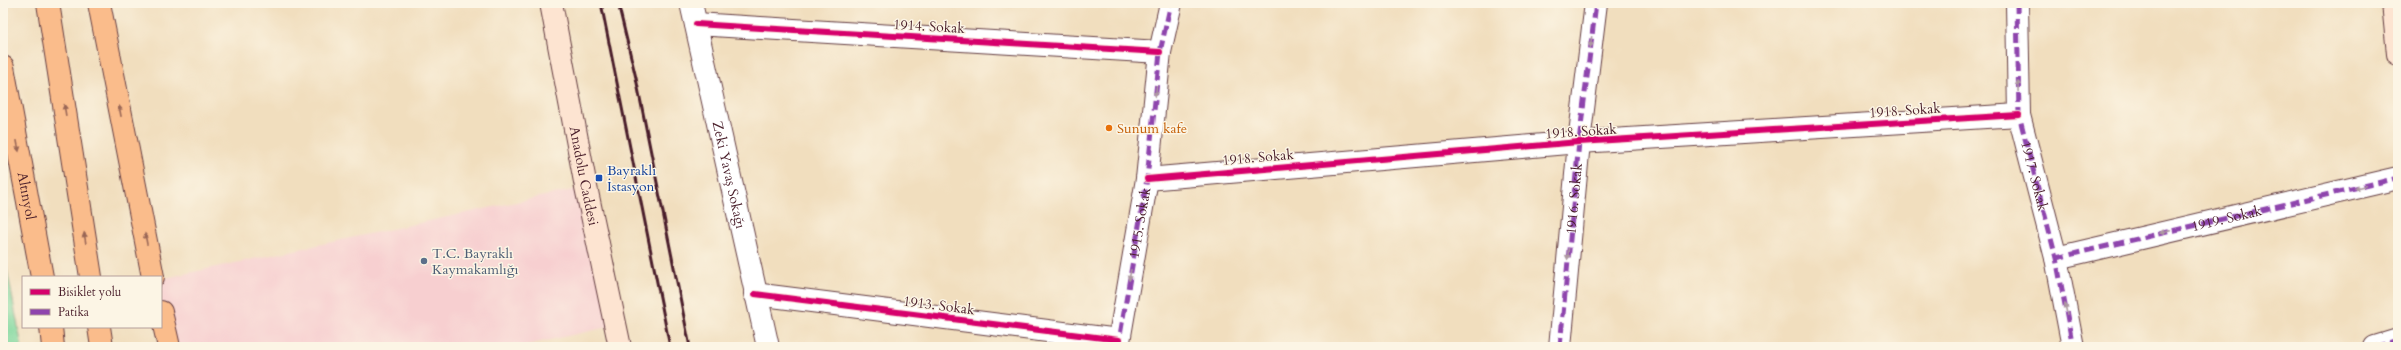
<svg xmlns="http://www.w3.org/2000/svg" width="2401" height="350" viewBox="0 0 2401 350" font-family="Cardo,serif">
<rect width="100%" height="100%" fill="#fcf5e5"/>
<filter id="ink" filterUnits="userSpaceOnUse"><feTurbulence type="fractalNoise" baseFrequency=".025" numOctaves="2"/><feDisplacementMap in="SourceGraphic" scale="8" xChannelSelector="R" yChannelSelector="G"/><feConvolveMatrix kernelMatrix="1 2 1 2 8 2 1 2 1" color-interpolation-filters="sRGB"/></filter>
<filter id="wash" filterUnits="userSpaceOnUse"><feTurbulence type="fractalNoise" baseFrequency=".012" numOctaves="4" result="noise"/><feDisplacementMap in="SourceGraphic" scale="16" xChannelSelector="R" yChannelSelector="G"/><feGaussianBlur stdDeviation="0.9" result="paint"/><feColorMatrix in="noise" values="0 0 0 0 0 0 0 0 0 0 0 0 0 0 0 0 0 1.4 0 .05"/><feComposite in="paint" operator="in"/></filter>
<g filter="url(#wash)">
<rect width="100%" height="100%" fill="#f1debe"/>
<!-- built -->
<path fill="#f7cfd0" d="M586 187 617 325 518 347H169L161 312V279Z"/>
<!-- green -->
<path fill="#7fd89e" stroke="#647c64" d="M3 249 22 347H3Z"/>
</g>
<g filter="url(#ink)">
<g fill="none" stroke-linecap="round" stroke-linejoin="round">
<defs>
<g id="minor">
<path id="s1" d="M691 3 768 347"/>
<path d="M2017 3 2019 115 2056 258 2073 347"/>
<path d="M696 24 1160 52"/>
<path d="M1147 179 1579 142 2019 115"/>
<path id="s2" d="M2056 258 2398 178"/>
<path d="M755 294 1119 340"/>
<path id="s3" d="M1118 347 1147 179 1160 52 1171 3"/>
<path id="s4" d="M1560 347 1579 142 1596 3"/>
<path d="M2375 347 2398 340"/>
</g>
<g id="secondary">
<path id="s5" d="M551 3 586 187 620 347"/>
<path d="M2393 3 2398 54"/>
</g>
<g id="trunk">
<path d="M48 3 91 277"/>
<path d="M99 3 153 277"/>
<path id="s6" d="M3 67 42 277"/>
<path d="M161 312 169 347"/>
<path d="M51 327 53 347"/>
<path d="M99 327 102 347"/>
</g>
</defs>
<!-- minor casing -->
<use href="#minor" stroke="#633c41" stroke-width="24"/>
<!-- secondary casing -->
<use href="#secondary" stroke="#633c41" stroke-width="24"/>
<!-- trunk casing -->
<use href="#trunk" stroke="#633c41" stroke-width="24"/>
<!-- minor -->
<use href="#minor" stroke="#fff" stroke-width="22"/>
<!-- secondary -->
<use href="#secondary" stroke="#fde4d1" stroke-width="22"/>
<!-- trunk -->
<use href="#trunk" stroke="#fabc8b" stroke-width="22"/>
<!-- rail -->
<g stroke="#4a1f2b" stroke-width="3">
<path d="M601 3 670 347"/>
<path d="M618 3 636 78 690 347"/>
</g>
<!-- quiet -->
<g stroke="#8e44ad" stroke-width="5" stroke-dasharray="10 5" stroke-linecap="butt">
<path id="s7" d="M2017 3 2019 115 2056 258 2073 347"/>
<path d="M2056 258 2398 178"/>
<path d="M1118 347 1147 179 1160 52 1171 3"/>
<path d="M1560 347 1579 142 1596 3"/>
<path d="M2375 347 2398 340"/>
</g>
<defs>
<g id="cycleway">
<path d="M696 24 1160 52"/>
<path d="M1147 179 1579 142 2019 115"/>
<path d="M755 294 1119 340"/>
</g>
</defs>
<!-- cycleway casing -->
<use href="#cycleway" stroke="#fcf5e5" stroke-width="8"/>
<!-- cycleway -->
<use href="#cycleway" stroke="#d6006c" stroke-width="6"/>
</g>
<!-- one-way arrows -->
<defs><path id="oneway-solid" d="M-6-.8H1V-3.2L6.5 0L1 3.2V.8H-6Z"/></defs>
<g fill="#ae9aa0">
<use href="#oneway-solid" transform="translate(1591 42) rotate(97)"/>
<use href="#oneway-solid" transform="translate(2018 86) rotate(-91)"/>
<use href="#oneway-solid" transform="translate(1156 91) rotate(96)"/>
<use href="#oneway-solid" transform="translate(2360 187) rotate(167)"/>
<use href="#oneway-solid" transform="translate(2165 232) rotate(167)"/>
<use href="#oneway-solid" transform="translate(1568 254) rotate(95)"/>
<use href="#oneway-solid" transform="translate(1130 275) rotate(100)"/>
<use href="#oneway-solid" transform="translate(2066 309) rotate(-101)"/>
</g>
<g fill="#996656">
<use href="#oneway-solid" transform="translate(65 110) rotate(-99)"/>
<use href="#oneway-solid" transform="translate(120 111) rotate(-101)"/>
<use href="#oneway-solid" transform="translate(18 146) rotate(79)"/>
<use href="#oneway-solid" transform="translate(85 238) rotate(-99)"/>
<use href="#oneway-solid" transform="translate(146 239) rotate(-101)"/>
</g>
</g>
<!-- markers -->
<circle fill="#e8710a" stroke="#fcf5e5" stroke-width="1.5" cx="1109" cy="128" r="4"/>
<rect fill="#1a4fb4" stroke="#fcf5e5" stroke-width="1.5" x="595" y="174" width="8" height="8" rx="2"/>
<circle fill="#5c6f8a" stroke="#fcf5e5" stroke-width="1.5" cx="424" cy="261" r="4"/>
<g text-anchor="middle" stroke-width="3" stroke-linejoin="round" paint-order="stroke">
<!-- street labels -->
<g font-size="14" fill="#4a1f2b" stroke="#fcf5e5">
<text transform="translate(929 26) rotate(3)" y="5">1914. Sokak</text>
<text transform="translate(1905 110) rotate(-4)" y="5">1918. Sokak</text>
<text transform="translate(1581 131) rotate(-4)" y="5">1918. Sokak</text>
<text transform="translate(1258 157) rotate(-5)" y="5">1918. Sokak</text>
<text dy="5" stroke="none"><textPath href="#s5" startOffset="176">Anadolu Caddesi</textPath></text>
<text dy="5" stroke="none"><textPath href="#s1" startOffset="176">Zeki Yavaş Sokağı</textPath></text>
<text dy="5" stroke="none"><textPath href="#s7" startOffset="175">1917. Sokak</textPath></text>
<text dy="5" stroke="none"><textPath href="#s6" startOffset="131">Altınyol</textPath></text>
<text dy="5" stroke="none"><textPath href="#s4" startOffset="149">1916. Sokak</textPath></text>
<text dy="5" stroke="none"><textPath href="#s2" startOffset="175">1919. Sokak</textPath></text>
<text dy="5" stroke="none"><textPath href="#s3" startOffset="126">1915. Sokak</textPath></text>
<text transform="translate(939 305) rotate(7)" y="5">1913. Sokak</text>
</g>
<!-- food labels -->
<g font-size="14" fill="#c56008" stroke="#fcf5e5" text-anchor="start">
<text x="1117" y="133">Sunum kafe</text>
</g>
<!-- transit labels -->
<g font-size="14" fill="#164399" stroke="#fcf5e5" text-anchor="start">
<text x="607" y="175">Bayraklı<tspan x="607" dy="16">İstasyon</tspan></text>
</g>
<!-- service labels -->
<g font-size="14" fill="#4e5e75" stroke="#fcf5e5" text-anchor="start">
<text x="432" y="258">T.C. Bayraklı<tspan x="432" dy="16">Kaymakamlığı</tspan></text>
</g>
</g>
<!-- margin -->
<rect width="2401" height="350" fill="none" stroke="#fcf5e5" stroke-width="16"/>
<!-- legend -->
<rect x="22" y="276" width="140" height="52" fill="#fcf5e5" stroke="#b59f9b"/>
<rect x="30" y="289" width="20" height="6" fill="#d6006c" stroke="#b59f9b"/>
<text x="58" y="296" font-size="12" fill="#4a1f2b">Bisiklet yolu</text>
<rect x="30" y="309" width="20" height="6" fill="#8e44ad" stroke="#b59f9b"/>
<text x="58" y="316" font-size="12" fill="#4a1f2b">Patika</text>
</svg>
